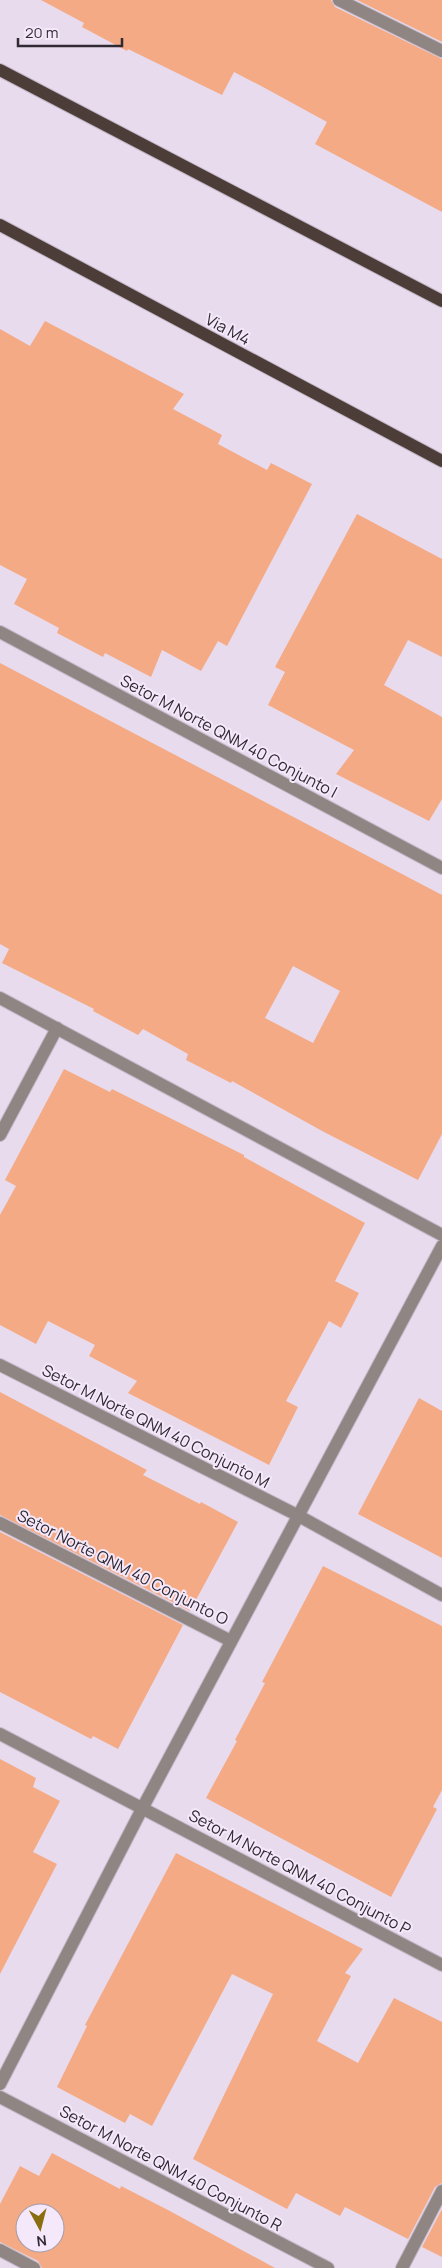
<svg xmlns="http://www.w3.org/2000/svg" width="442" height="2268" viewBox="0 0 442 2268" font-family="Manrope,sans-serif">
<rect width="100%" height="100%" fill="#e8dbee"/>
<!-- building -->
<g fill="#f4aa85" fill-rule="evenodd">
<path d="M41 0H331L335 7 442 59V212L315 144 327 122 263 87 234 72 222 95 128 49 127 51 82 27 84 23Z"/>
<path d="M357 0H442V42Z"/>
<path d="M45 321 184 394 173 409 222 435 218 444 267 470 271 463 312 484 227 646 218 641 201 671 162 650 151 677 105 653 103 657 57 633 59 628 14 604 27 579 0 565V329L30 346Z"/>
<path d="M357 514 442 559V657L408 640 384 685 442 717V799L429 821 336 774 354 750 268 705 285 672 275 667Z"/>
<path d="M0 663 442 895V1134L418 1180 324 1132 232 1081 231 1083 186 1060 188 1054 143 1029 138 1035 93 1011 94 1009 2 963 9 949 0 944ZM293 966 340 991 313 1043 265 1018Z"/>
<path d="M64 1069 110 1092 112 1089 244 1155V1157L365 1223 335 1281 359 1293 341 1328 329 1321 286 1401 298 1407 269 1465 128 1393 137 1381 89 1356 95 1345 48 1321 36 1344 0 1325V1215L16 1186 5 1180Z"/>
<path d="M0 1392 147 1470 143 1475 200 1504 201 1502 238 1522 190 1611 0 1515Z"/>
<path d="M419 1398 442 1411V1558L358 1514Z"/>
<path d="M0 1532 183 1625 118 1749 93 1736 91 1739 0 1692Z"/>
<path d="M323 1566 442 1626V1790L433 1807 437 1809 391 1897 206 1798 237 1741 235 1740 265 1683 262 1682Z"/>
<path d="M0 1759 36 1778 33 1787 60 1801 33 1852 57 1864 0 1974Z"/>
<path d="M176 1853 363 1949 345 1973 351 1976 317 2041 358 2063 394 1998 442 2022V2183L435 2187 408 2239 345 2207 340 2216 296 2193 287 2209 193 2159 273 1994 232 1974 152 2126 130 2114 125 2123 57 2087 87 2026 85 2025Z"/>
<path d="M52 2153 120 2189 121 2186 168 2210 275 2268H42L38 2261 0 2242V2204L20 2166 39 2176ZM25 2213H55V2243H25Z"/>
<path d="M442 2209V2257L422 2247Z"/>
</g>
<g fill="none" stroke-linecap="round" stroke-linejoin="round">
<defs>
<g id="minor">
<path d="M339 0 442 51"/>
<path d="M0 632 442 868"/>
<path d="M0 998 442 1235"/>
<path d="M0 1135 57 1028"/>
<path d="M0 1365 297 1515 442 1595"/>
<path d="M0 1523 231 1641"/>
<path d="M0 1734 442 1965"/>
<path d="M0 2084 143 1807 442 1246"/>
<path d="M0 2097 328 2268"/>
<path d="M0 2250 34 2268"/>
<path d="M402 2268 442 2191"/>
</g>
<g id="major">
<path d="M0 70 442 301"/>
<path d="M0 225 442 461"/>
</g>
</defs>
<!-- minor casing -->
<use href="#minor" stroke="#c3b8c8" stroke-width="14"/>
<!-- major casing -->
<use href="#major" stroke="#c3b8c8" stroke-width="14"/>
<!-- minor -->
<use href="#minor" stroke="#8f8582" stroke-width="12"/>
<!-- major -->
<use href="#major" stroke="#4d3d38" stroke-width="12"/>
</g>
<g text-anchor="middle" stroke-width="4" stroke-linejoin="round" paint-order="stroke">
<!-- street labels -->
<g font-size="16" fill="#302b32" stroke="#f5e8fb">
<text transform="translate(228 329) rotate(28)" y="6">Via M4</text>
<text transform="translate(229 736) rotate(28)" y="6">Setor M Norte QNM 40 Conjunto I</text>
<text transform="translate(156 1426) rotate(27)" y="6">Setor M Norte QNM 40 Conjunto M</text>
<text transform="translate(123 1567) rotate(27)" y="6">Setor Norte QNM 40 Conjunto O</text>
<text transform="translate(300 1872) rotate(28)" y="6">Setor M Norte QNM 40 Conjunto P</text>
<text transform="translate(171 2168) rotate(28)" y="6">Setor M Norte QNM 40 Conjunto R</text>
</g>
</g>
<!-- north arrow -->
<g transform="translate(40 2228) rotate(173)"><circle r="24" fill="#f5e8fb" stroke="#a69cab"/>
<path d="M0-4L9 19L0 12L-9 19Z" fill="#8a6d0e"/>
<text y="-8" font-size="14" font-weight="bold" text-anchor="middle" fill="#302b32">N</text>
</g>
<!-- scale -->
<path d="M18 38v8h104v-8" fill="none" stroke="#302b32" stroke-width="2.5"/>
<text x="25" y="38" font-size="15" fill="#302b32" stroke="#f5e8fb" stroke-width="4" paint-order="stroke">20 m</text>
</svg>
